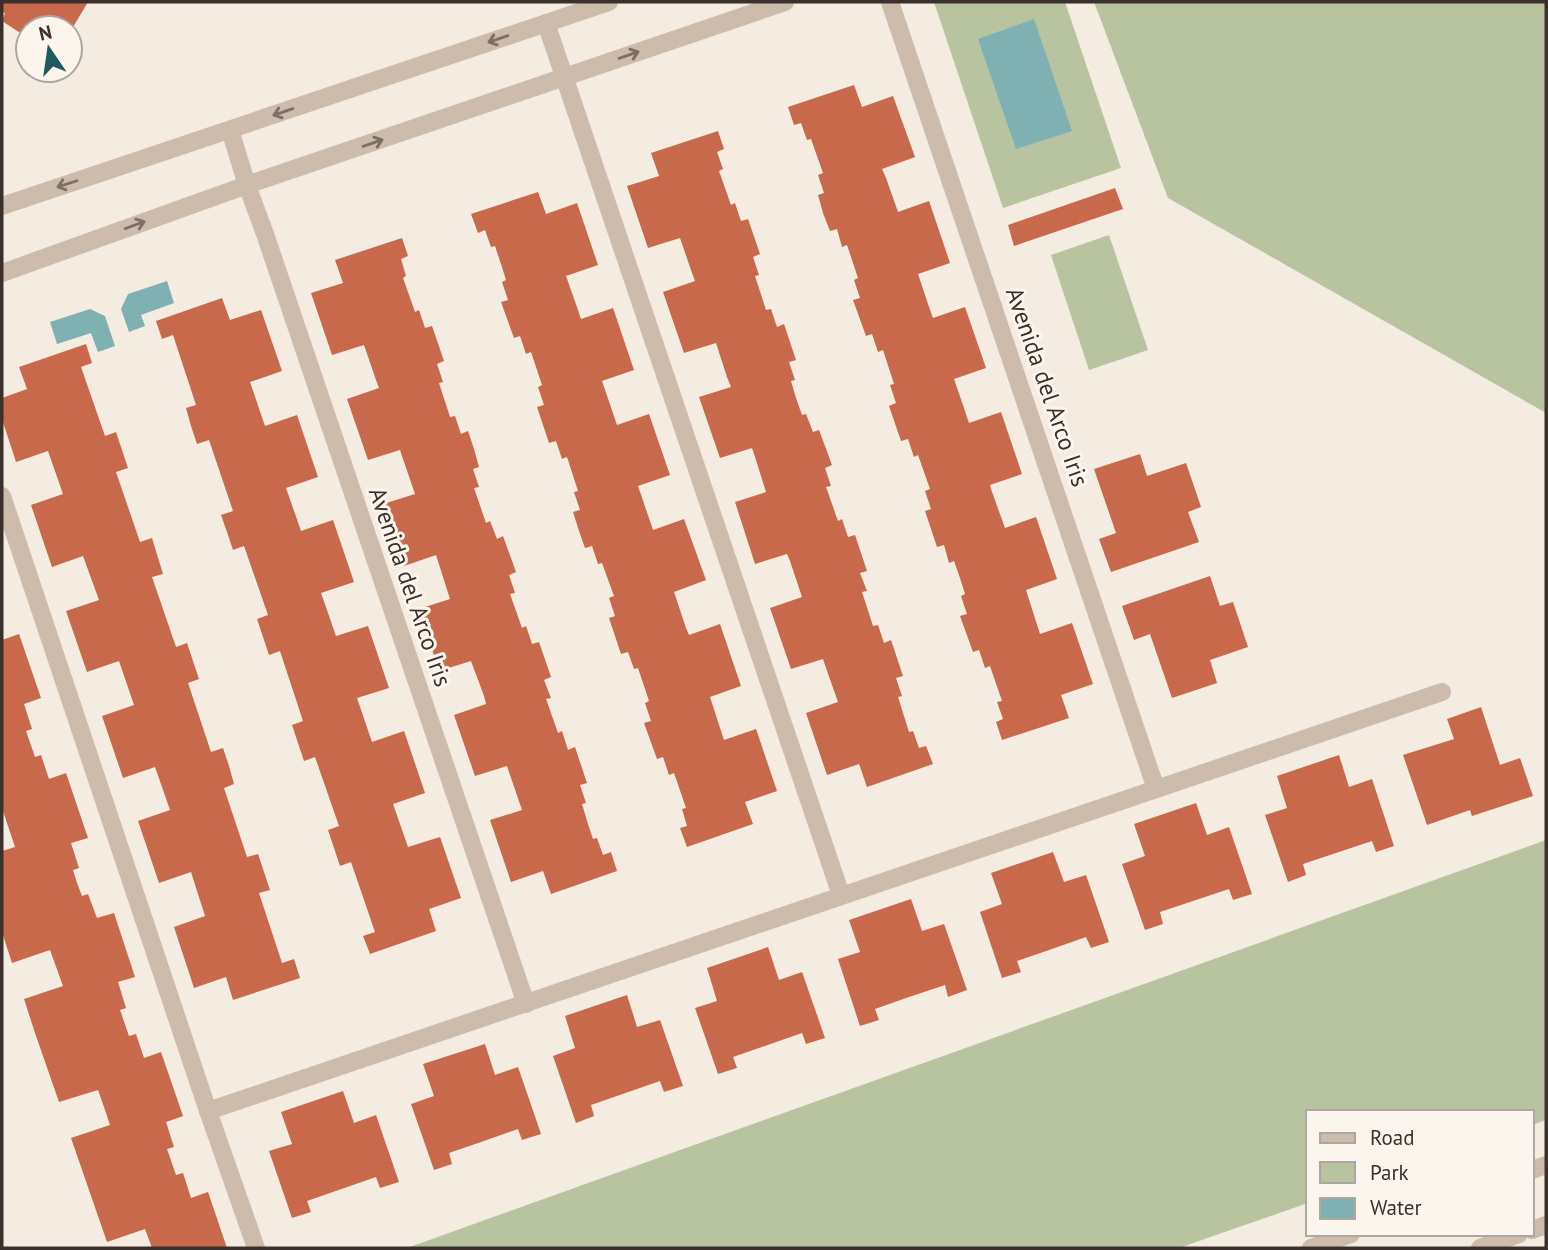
<svg xmlns="http://www.w3.org/2000/svg" width="1548" height="1250" viewBox="0 0 1548 1250" font-family="'PT Sans',sans-serif">
<rect width="100%" height="100%" fill="#f4ebe1"/>
<!-- green -->
<g fill="#b8c4a0">
<path d="M934 2H1065L1121 168 1003 208Z"/>
<path d="M1094 2H1546V413L1168 198Z"/>
<path d="M1109 235 1148 350 1089 370 1051 255Z"/>
<path d="M1546 840V1120L1532 1125V1112H1308V1203L1179 1248H407Z"/>
</g>
<!-- water -->
<g fill="#7fb0b2">
<path d="M1034 19 1072 131 1016 149 978 39Z"/>
<path d="M167 281 174 303 141 315 145 326 129 332 121 309 128 294Z"/>
<path d="M90 309 105 316 115 346 98 352 91 333 57 344 50 322Z"/>
</g>
<!-- building -->
<g fill="#c8694b">
<path d="M2 2H88L70 32V28H28V38L2 21 5 13 2 12Z"/>
<path d="M854 85 862 107 893 96 915 157 882 169 886 178 898 212 929 201 950 263 918 274 930 310 933 318 965 307 986 368 954 379 966 414 969 423 1001 412 1022 474 990 485 992 492 1005 528 1036 517 1057 579 1026 590 1040 634 1072 623 1093 684 1061 695 1069 718 1002 740 996 722 1003 719 997 702 1002 701 990 666 985 668 979 650 973 652 960 616 967 614 961 596 965 594 960 578 954 561 949 563 944 545 937 547 925 511 931 509 925 491 930 489 918 455 914 457 908 439 901 441 889 406 896 403 890 385 894 384 883 350 878 352 872 334 866 336 853 300 860 298 854 280 858 278 847 245 842 247 837 229 830 231 823 213 818 195 824 193 818 175 823 173 811 139 807 140 801 123 794 125 788 107Z"/>
<path d="M718 131 724 149 717 152 723 169 719 171 731 205 735 203 741 221 748 219 760 254 753 257 759 275 755 276 766 310 771 309 777 327 784 324 796 360 789 362 795 380 791 381 796 398 802 415 806 414 813 432 819 430 832 465 825 468 831 486 826 487 838 521 842 519 848 537 855 535 867 571 860 573 867 591 862 592 873 626 878 625 884 643 891 640 903 676 896 678 902 696 898 697 909 732 913 731 919 748 926 746 933 764 867 787 859 764 827 775 806 713 838 702 826 668 823 659 791 669 770 608 802 597 790 561 787 554 755 564 735 502 766 492 755 457 752 448 720 458 699 397 731 387 727 377 716 343 684 353 663 292 695 281 692 273 680 238 648 248 627 186 659 176 651 153Z"/>
<path d="M1115 188 1123 209 1014 246 1008 225Z"/>
<path d="M538 192 546 214 577 203 598 265 566 276 578 310 581 319 613 308 634 370 602 381 617 425 649 414 670 475 638 486 653 530 684 519 706 580 674 592 686 628 689 635 720 624 741 686 710 697 721 731 724 740 756 729 777 791 745 802 753 824 687 847 680 828 687 826 682 809 686 808 674 773 669 775 663 757 657 759 644 723 651 721 645 703 649 701 638 668 634 669 628 652 621 654 609 618 615 616 609 598 614 596 602 563 598 564 592 546 585 548 579 531 573 512 580 510 574 492 578 491 567 457 562 459 556 441 549 443 537 407 544 405 538 387 542 385 531 352 526 354 520 336 514 338 501 302 508 300 502 282 506 280 501 264 495 246 491 247 485 230 478 233 471 214Z"/>
<path d="M402 238 408 256 401 259 406 276 403 278 415 312 419 310 425 328 432 326 444 361 437 364 443 382 439 383 450 417 455 416 461 434 468 431 474 449 479 467 473 469 479 487 474 488 486 523 490 521 497 539 503 536 516 572 509 575 515 593 510 594 522 628 526 626 532 644 539 642 551 677 544 680 551 698 546 699 558 733 562 731 568 750 575 747 587 783 580 785 586 803 582 804 587 821 593 839 597 838 603 855 611 852 617 871 551 894 543 871 511 882 490 820 522 810 510 775 507 766 475 776 454 715 486 704 484 696 471 661 439 671 419 609 450 599 436 555 404 566 383 504 415 494 403 459 400 450 368 460 347 399 379 388 376 380 364 345 332 355 311 293 343 283 335 260Z"/>
<path d="M222 298 230 320 261 310 282 371 250 382 265 426 297 415 318 477 286 488 301 531 333 520 354 582 321 593 336 636 368 626 389 688 357 698 372 742 404 731 425 793 393 804 408 847 440 837 461 898 429 909 436 931 370 954 363 936 375 932 351 862 340 866 328 830 339 826 315 757 304 761 292 725 303 721 280 651 269 655 257 619 268 615 244 546 233 550 227 532 221 515 233 511 209 440 197 444 191 426 186 408 196 405 173 335 162 339 156 321Z"/>
<path d="M86 344 92 363 81 367 105 436 116 432 128 468 116 472 140 542 152 538 163 574 152 577 176 647 187 643 199 679 188 683 211 752 223 748 229 766 234 784 224 788 247 857 258 854 270 890 259 893 282 963 294 959 300 978 233 1000 226 977 194 988 174 927 205 916 191 872 159 883 138 821 170 810 155 767 123 778 102 716 134 705 119 661 87 672 66 611 99 600 83 556 52 567 31 505 63 494 48 451 16 462 2 419V398L27 389 19 367Z"/>
<path d="M1140 454 1147 476 1186 463 1201 507 1188 512 1199 542 1111 572 1099 539 1116 533 1094 469Z"/>
<path d="M1210 576 1220 606 1233 602 1248 647 1210 660 1217 683 1172 698 1150 634 1134 640 1122 606Z"/>
<path d="M19 634 41 698 24 704 32 729 26 731 35 757 41 755 49 779 66 773 88 838 71 843 79 868 73 870 77 883 82 896 88 894 97 918 114 913 135 977 118 982 126 1008 120 1010 129 1036 136 1034 144 1058 161 1052 183 1116 166 1122 174 1147 167 1149 176 1175 183 1173 191 1198 208 1192 227 1248H152L145 1229 107 1242 71 1138 110 1125 104 1107 98 1090 59 1102 35 1033 24 999 63 986 50 950 12 963 2 932V851L15 847 3 811H2V640Z"/>
<path d="M1481 707 1500 765 1520 758 1533 796 1472 816 1470 810 1427 825 1403 755 1454 739 1447 719Z"/>
<path d="M1339 755 1349 787 1372 779 1394 846 1376 852 1372 841 1303 864 1306 875 1288 882 1265 815 1287 808 1277 776Z"/>
<path d="M1196 803 1207 835 1229 827 1252 894 1233 900 1229 889 1160 912 1163 924 1145 930 1122 864 1145 856 1134 824Z"/>
<path d="M1053 852 1064 882 1086 875 1109 942 1091 948 1086 937 1052 949 1017 961 1021 972 1002 978 980 912 1002 904 991 873Z"/>
<path d="M911 899 922 931 944 924 967 990 948 997 945 985 909 997 875 1009 879 1020 860 1026 838 959 860 952 849 920Z"/>
<path d="M768 947 779 980 802 972 825 1038 806 1044 802 1033 733 1057 737 1068 718 1074 695 1008 717 1001 707 968Z"/>
<path d="M627 995 637 1027 660 1020 683 1086 664 1092 660 1081 591 1105 594 1116 576 1123 553 1056 575 1048 565 1016Z"/>
<path d="M485 1044 495 1075 518 1067 541 1134 522 1140 518 1129 484 1141 449 1153 452 1164 434 1170 411 1104 434 1096 423 1064Z"/>
<path d="M343 1091 354 1123 376 1115 399 1182 380 1188 376 1177 307 1201 311 1212 292 1218 269 1151 292 1144 281 1112Z"/>
</g>
<g fill="none" stroke-linecap="round" stroke-linejoin="round">
<!-- minor -->
<g stroke="#cdbbac" stroke-width="18">
<path d="M890 2 1156 789"/>
<path d="M546 23 841 895"/>
<path d="M230 130 247 185 265 234 526 1004"/>
<path d="M2 206 609 2"/>
<path d="M2 273 247 185 785 2"/>
<path d="M2 496 208 1111 256 1248"/>
<path d="M208 1111 1442 692"/>
<path d="M1532 1170 1546 1165"/>
<path d="M1532 1230 1546 1225"/>
<path d="M1311 1248 1351 1234"/>
<path d="M1480 1248 1519 1234"/>
</g>
</g>
<!-- one-way arrows -->
<defs><path id="oneway-shaft" d="M-6 0H5M1.5-3L5.5 0L1.5 3" fill="none" stroke-width="1.6" stroke-linecap="round" stroke-linejoin="round" transform="scale(1.75)"/></defs>
<g stroke="#7d6f65">
<use href="#oneway-shaft" transform="translate(498 39) rotate(161)"/>
<use href="#oneway-shaft" transform="translate(629 55) rotate(-19)"/>
<use href="#oneway-shaft" transform="translate(283 112) rotate(161)"/>
<use href="#oneway-shaft" transform="translate(373 143) rotate(-19)"/>
<use href="#oneway-shaft" transform="translate(67 184) rotate(162)"/>
<use href="#oneway-shaft" transform="translate(135 225) rotate(-20)"/>
</g>
<g text-anchor="middle" stroke-width="6" stroke-linejoin="round" paint-order="stroke">
<!-- street labels -->
<g font-size="24" fill="#3b302b" stroke="#fbf5ee">
<text transform="translate(1047 387) rotate(71)" y="8">Avenida del Arco Iris</text>
<text transform="translate(410 587) rotate(71)" y="8">Avenida del Arco Iris</text>
</g>
</g>
<!-- border -->
<rect width="1548" height="1250" fill="none" stroke="#3b302b" stroke-width="7"/>
<!-- legend -->
<rect x="1306" y="1110" width="228" height="126" fill="#fbf5ee" stroke="#aea6a0" stroke-width="2"/>
<rect x="1320" y="1133" width="35" height="10" fill="#cdbbac" stroke="#aea6a0" stroke-width="2"/>
<text x="1370" y="1145" font-size="21" fill="#3b302b">Road</text>
<rect x="1320" y="1162" width="35" height="21" fill="#b8c4a0" stroke="#aea6a0" stroke-width="2"/>
<text x="1370" y="1180" font-size="21" fill="#3b302b">Park</text>
<rect x="1320" y="1198" width="35" height="21" fill="#7fb0b2" stroke="#aea6a0" stroke-width="2"/>
<text x="1370" y="1215" font-size="21" fill="#3b302b">Water</text>
<!-- north arrow -->
<g transform="translate(49 49) rotate(347)"><circle r="33" fill="#fbf5ee" stroke="#aea6a0" stroke-width="2"/>
<path d="M0-5L12 26L0 18L-12 26Z" fill="#1f5a5e"/>
<text y="-10" font-size="19" font-weight="bold" text-anchor="middle" fill="#3b302b">N</text>
</g>
</svg>
